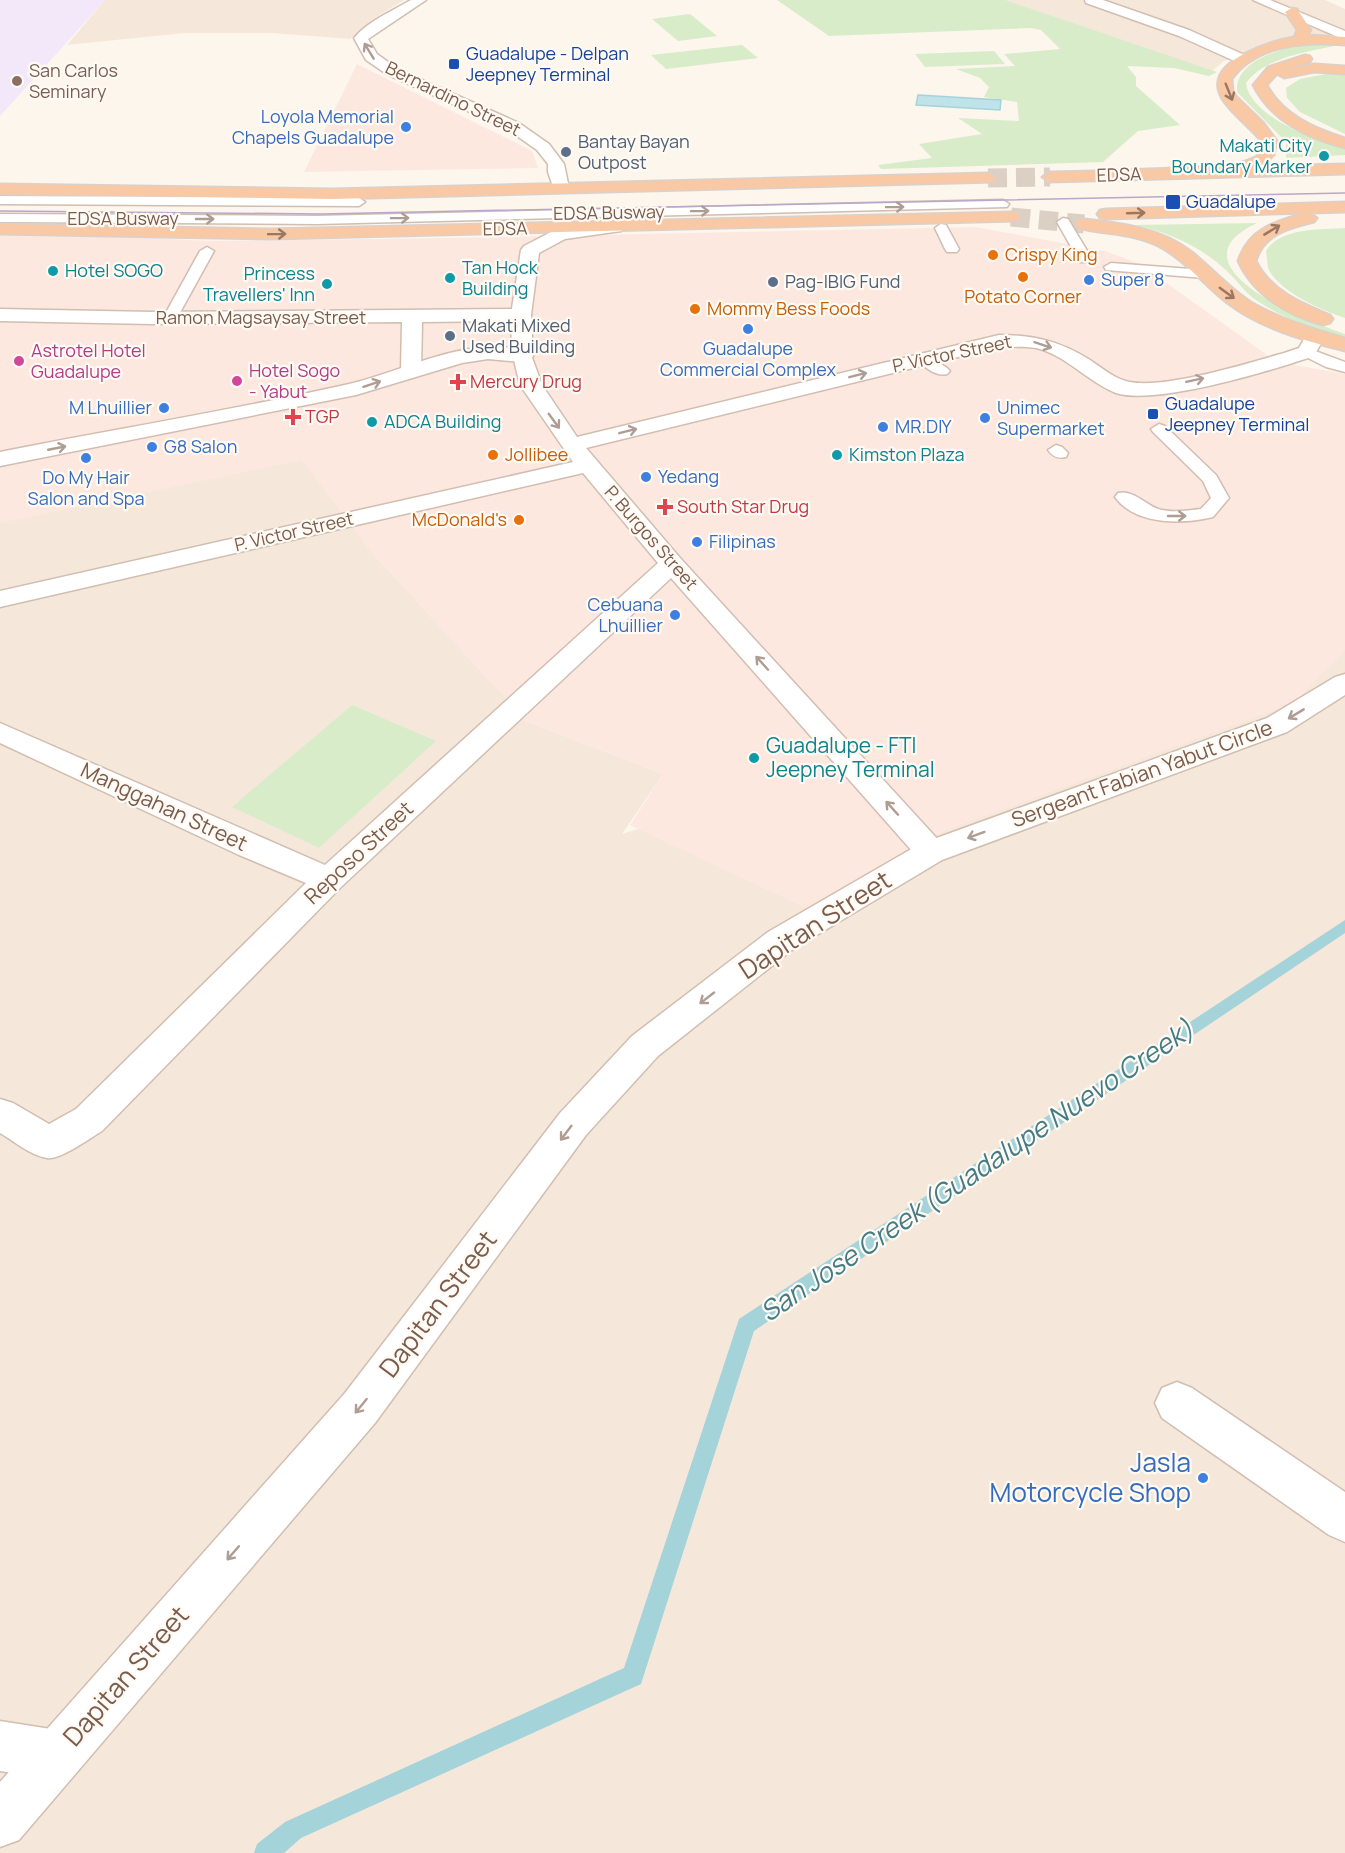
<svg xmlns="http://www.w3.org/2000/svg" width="1345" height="1853" viewBox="0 0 1345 1853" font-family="Manrope,sans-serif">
<rect width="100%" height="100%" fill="#fdf6ec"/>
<!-- residential -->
<g fill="#f5e8da">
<path d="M105 0H404L373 19 350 39 272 33H184L67 45Z"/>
<path d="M1001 0H1325L1345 9V35L1288 40 1224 61 1212 71Z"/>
<path d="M302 459 526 721 663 774 622 834 876 753 1345 502V1853H0V522Z"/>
</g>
<!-- commercial -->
<g fill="#fde8e0">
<path d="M357 64 532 151 538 168 304 172Z"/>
<path d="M976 227 1105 251 1140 264 1277 362 1345 374V650L1294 703 946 830 806 908 630 825 663 774 526 721 372 553 302 460 0 523V230L211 241 448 238Z"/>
</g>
<!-- education -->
<path fill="#f3e8fa" d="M0 0H105L0 116Z"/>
<!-- green -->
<g fill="#d8ecc9">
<path d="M777 0H1005L1217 72 1209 76 1174 68 1127 66 1136 77V86L1180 125 1138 131 1103 162 881 169 878 165 932 158 919 144 982 134 958 118 1019 121 1017 102 984 97 989 87 980 78 956 69 1015 66 1004 54 1060 49 1041 30 1031 28 829 36Z"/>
<path d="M690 14 717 36 678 41 652 19Z"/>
<path d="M1302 43 1339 45C1309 52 1266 56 1246 83 1250 117 1316 140 1345 149V155L1286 158V142L1237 92C1235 60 1279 51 1302 43Z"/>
<path d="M742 45 758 58 666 69 651 55Z"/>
<path d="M994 51 1005 64 925 67 915 54Z"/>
<path d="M1326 74H1345V134L1300 112 1287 98 1286 88 1300 79Z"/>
<path d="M1257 223C1165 266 1310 322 1345 334V338C1315 329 1285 319 1259 302 1247 295 1239 283 1229 273 1202 247 1171 233 1135 225Z"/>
<path d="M1345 228V318C1323 311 1280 292 1269 270 1267 265 1267 257 1266 251 1281 227 1320 230 1345 228Z"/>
<path d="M352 705 436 741 319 848 232 807Z"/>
</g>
<!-- water -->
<path fill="#bfe3e8" stroke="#a5d3da" stroke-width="1.5" d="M918 95 1001 100 1000 110 916 105Z"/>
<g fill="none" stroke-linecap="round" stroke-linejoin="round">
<!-- stream -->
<path fill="#a5d3da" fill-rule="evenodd" d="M1345 920V933L754 1331 641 1684 301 1838 284 1853H254L257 1844 285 1822 624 1668 739 1319Z"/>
<!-- trunk-tunnel -->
<g stroke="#dcd0c4" stroke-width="19" stroke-dasharray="19 9" stroke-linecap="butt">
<path d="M988 178 1050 177"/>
<path d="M1011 217 1084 224"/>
</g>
<defs>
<g id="service">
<path d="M0 196 359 198 365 202 359 206 0 204Z"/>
<path d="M1003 200 1009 204 1007 207 317 224 0 222V214L317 216Z"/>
<path d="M1063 218 1068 219 1092 259 1090 262H1080L1078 259 1057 222Z"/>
<path d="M941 224 946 225 959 249 957 252H947L945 249 935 228Z"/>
<path d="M207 247 214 251 177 318 170 322 165 321 163 318 200 251Z"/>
<path d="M1111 263 1204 270 1211 274 1204 278 1106 270 1104 267Z"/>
<path d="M1307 348 1345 362V372L1326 367 1302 355 1300 352Z"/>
<path d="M924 353 947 368 950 371 947 374C936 377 924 367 916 358Z"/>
<path d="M1159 424 1165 426 1216 475 1229 498 1213 517C1183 524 1136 526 1115 497L1118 493C1134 489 1147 507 1162 510 1175 513 1189 510 1201 509L1211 498 1203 481 1153 432 1151 429Z"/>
<path d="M1056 445 1062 447 1068 453 1066 457C1058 459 1053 457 1048 450Z"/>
</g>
<g id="minor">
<path d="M1085 0H1103L1189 30 1249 57 1251 60 1244 64 1239 63 1179 36 1086 3Z"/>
<path d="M0 309 152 312 521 309 528 311 531 315 528 319 521 321 422 322 421 371 418 375 411 377 404 375 401 371 402 322 152 324 0 321Z"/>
<path d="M1315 330 1322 332 1325 336 1314 356C1273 370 1156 406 1116 393 1088 382 1066 355 1036 348 1024 346 1011 347 999 347L586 448 681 559 942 844 947 852 942 860 931 863 920 860 671 578 340 888 102 1131C90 1138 59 1161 47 1158 30 1155 14 1141 0 1133V1099L13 1103 49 1124 76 1109 306 883 239 855 0 743V723L325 865 658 563 583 473 0 607V591L573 462 520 385 513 356 516 352 523 350 530 352 542 385 577 437 999 335C1034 335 1060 341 1090 360 1102 368 1116 380 1130 382 1165 389 1248 363 1284 353L1299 348 1308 332Z"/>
<path d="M1177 1382 1192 1388 1345 1492V1542L1329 1535 1162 1418 1155 1403 1162 1388Z"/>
<path d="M0 1721 57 1730 75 1737 82 1755 75 1773 57 1780 0 1771Z"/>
</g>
<g id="tertiary">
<path d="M411 0H426L368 39 377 54 398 69 519 123 549 144 564 164 569 188 567 192H555L548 172V164L537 150 507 129 388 75 366 60 354 38C368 21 392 11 411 0Z"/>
<path d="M615 222 621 223 624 227 621 231 565 239 539 253 531 315 533 356 530 360 523 362 488 359 462 363 356 395 0 466V452C116 429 234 410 349 384 404 371 455 341 512 348L511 315 521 250 524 246 555 230Z"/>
<path d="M1345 674V695L1287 732 942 860 792 950 658 1056 586 1135 375 1423 19 1840 0 1847V1782L345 1393 560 1113 632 1036 768 932 920 844 1267 718 1335 677Z"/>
</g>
<path id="secondary" d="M1253 0H1270L1345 31V40Z"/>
<g id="trunk">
<path d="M1292 8 1297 9 1311 30 1308 35 1345 37V45C1306 42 1257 44 1232 79L1233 92 1237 97 1263 122 1277 141 1274 155 1262 166 1345 164V174L1050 182 1042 177 1050 172C1096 171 1143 170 1189 167 1212 166 1237 167 1257 156L1261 141C1250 127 1223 107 1219 92 1208 60 1271 41 1294 37L1297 30 1285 12Z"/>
<path d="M1305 55 1310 56 1312 59 1310 62 1285 69 1314 64 1345 66V74L1314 72 1284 78 1277 74 1267 85C1283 115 1314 128 1345 138V148C1307 138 1271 121 1253 85L1268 67Z"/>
<path d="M988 173 996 178 994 182 332 199 0 194V184L332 189Z"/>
<path d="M1345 202V212L1310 213 1317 218 1314 222C1289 228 1264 234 1256 261 1271 291 1301 303 1330 315L1333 319 1330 323 1323 325C1288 316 1253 295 1238 261 1248 229 1275 221 1305 213L1106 219 1100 218 1097 214 1100 210 1106 209Z"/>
<path d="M1011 212 1017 213 1020 217 1017 221 271 239 0 234V224L271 229Z"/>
<path d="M1084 219C1122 223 1161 228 1192 252 1212 268 1229 288 1251 302 1280 319 1313 329 1345 338V351C1305 341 1259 328 1226 302 1203 284 1185 260 1158 246 1133 233 1105 235 1078 228L1075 224 1078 220Z"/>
</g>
</defs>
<!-- service casing -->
<use href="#service" stroke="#d1beb0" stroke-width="3"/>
<!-- minor casing -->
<use href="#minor" stroke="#d1beb0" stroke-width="3"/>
<!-- tertiary casing -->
<use href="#tertiary" stroke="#d1beb0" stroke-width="3"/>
<!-- secondary casing -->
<use href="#secondary" stroke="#d6c0b0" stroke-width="3"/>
<!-- trunk casing -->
<use href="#trunk" stroke="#dad1cd" stroke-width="3"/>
<!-- service -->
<use href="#service" fill="#fff" fill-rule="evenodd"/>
<!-- minor -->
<use href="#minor" fill="#fff" fill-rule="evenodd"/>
<!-- tertiary -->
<use href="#tertiary" fill="#fff" fill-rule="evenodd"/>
<!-- secondary -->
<use href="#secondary" fill="#fff" fill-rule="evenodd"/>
<!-- trunk -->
<use href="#trunk" fill="#f9c8a4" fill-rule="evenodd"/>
<!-- tram -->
<path stroke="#b9a8c9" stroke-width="1.5" d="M0 211 321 214 1345 193"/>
</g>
<!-- one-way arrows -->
<defs><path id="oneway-shaft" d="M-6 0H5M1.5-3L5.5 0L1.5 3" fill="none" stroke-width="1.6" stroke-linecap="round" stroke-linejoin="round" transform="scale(1.5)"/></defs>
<g stroke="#af9d94">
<use href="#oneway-shaft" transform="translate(369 51) rotate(-121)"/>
<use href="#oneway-shaft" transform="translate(895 207) rotate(-1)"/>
<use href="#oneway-shaft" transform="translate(700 211) rotate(-1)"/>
<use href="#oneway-shaft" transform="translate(400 218) rotate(-1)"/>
<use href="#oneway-shaft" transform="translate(205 219)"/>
<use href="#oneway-shaft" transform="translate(1043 345) rotate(18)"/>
<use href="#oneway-shaft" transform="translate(858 375) rotate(-14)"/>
<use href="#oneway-shaft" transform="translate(1195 380) rotate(-12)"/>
<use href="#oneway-shaft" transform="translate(372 384) rotate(-18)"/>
<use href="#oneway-shaft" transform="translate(554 421) rotate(54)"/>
<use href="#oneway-shaft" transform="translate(628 431) rotate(-14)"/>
<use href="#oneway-shaft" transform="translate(57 448) rotate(-11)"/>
<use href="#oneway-shaft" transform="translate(1177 516)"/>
<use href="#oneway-shaft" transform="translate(762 663) rotate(-132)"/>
<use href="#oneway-shaft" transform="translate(1296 714) rotate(149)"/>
<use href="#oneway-shaft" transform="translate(892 808) rotate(-132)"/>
<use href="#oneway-shaft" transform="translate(976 835) rotate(160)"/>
<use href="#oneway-shaft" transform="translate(707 998) rotate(142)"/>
<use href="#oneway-shaft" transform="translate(566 1133) rotate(127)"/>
<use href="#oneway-shaft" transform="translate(361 1406) rotate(129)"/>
<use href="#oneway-shaft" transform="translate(233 1553) rotate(131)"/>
</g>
<g stroke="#9a7763">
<use href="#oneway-shaft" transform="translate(1229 92) rotate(68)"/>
<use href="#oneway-shaft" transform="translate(1136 213) rotate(-2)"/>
<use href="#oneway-shaft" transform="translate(1272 230) rotate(-31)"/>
<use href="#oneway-shaft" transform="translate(277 234) rotate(-1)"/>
<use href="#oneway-shaft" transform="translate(1227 293) rotate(36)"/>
</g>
<!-- markers -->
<g fill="#1a4fb4" stroke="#fffaf3" stroke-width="2">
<rect x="448" y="58" width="12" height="12" rx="3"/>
<rect x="1165" y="194" width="16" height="16" rx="3"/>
<rect x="1147" y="408" width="12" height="12" rx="3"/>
</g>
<circle fill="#8d6e63" stroke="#fffaf3" stroke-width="2" cx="17" cy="81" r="6"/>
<g fill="#3f7fe0" stroke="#fffaf3" stroke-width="2">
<circle cx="406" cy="127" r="6"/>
<circle cx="1089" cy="280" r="6"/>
<circle cx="748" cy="329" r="6"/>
<circle cx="164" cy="408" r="6"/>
<circle cx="985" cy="418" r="6"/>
<circle cx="883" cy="427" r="6"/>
<circle cx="152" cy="447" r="6"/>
<circle cx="86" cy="458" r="6"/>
<circle cx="646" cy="477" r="6"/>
<circle cx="697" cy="542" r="6"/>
<circle cx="675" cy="615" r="6"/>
<circle cx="1203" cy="1478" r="6"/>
</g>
<g fill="#5c6f8a" stroke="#fffaf3" stroke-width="2">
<circle cx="566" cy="152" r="6"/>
<circle cx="773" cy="282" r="6"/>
<circle cx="450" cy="336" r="6"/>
</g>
<g fill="#0f9aa8" stroke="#fffaf3" stroke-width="2">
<circle cx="1324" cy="156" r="6"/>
<circle cx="53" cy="271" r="6"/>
<circle cx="450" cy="278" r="6"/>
<circle cx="327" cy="284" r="6"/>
<circle cx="372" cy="422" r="6"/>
<circle cx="837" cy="455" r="6"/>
<circle cx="754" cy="758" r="6"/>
</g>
<g fill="#e8710a" stroke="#fffaf3" stroke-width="2">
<circle cx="993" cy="255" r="6"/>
<circle cx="1023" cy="277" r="6"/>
<circle cx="695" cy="309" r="6"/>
<circle cx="493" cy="455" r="6"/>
<circle cx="519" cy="520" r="6"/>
</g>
<g fill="#d1479c" stroke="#fffaf3" stroke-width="2">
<circle cx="19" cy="361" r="6"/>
<circle cx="237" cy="381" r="6"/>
</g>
<g fill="#e0444e" stroke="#fffaf3" stroke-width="2">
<path d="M455 373h6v6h6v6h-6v6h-6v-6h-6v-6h6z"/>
<path d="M290 408h6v6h6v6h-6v6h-6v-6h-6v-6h6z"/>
<path d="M662 498h6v6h6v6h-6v6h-6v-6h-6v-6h6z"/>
</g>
<g text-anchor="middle" stroke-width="4.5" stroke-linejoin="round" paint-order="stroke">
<!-- far-transit labels -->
<g font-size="18" fill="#164399" stroke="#fffaf3" text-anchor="start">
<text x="466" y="60">Guadalupe - Delpan<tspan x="466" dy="21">Jeepney Terminal</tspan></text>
<text x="1186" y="208">Guadalupe</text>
<text x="1165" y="410">Guadalupe<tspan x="1165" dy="21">Jeepney Terminal</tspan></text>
</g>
<!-- far-education labels -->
<g font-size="18" fill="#785e54" stroke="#fffaf3" text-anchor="start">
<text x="29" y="77">San Carlos<tspan x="29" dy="21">Seminary</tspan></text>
</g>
<!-- far-street labels -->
<g font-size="18" fill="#7a5c4d" stroke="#fffaf3">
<text transform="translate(453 99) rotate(26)" y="6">Bernardino Street</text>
<text transform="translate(1119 175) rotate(-2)" y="6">EDSA</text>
<text transform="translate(609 213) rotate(-1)" y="6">EDSA Busway</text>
<text x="123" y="225">EDSA Busway</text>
<text transform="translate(505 229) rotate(-1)" y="6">EDSA</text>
<text x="261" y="324">Ramon Magsaysay Street</text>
<text transform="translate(952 354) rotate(-12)" y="6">P. Victor Street</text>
<text transform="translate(294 532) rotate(-13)" y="6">P. Victor Street</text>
<text transform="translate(651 538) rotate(49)" y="6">P. Burgos Street</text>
</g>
<!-- far-shop labels -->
<g font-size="18" fill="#366cbe" stroke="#fffaf3" text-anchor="start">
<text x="394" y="123" text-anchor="end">Loyola Memorial<tspan x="394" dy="21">Chapels Guadalupe</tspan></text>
<text x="1101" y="286">Super 8</text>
<text x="748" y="355" text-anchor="middle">Guadalupe<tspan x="748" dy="21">Commercial Complex</tspan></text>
<text x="152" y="414" text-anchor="end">M Lhuillier</text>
<text x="997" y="414">Unimec<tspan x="997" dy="21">Supermarket</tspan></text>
<text x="895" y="433">MR.DIY</text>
<text x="164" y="453">G8 Salon</text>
<text x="658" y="483">Yedang</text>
<text x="86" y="484" text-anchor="middle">Do My Hair<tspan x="86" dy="21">Salon and Spa</tspan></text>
<text x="709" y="548">Filipinas</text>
<text x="663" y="611" text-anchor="end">Cebuana<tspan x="663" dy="21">Lhuillier</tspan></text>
</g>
<!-- far-service labels -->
<g font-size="18" fill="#4e5e75" stroke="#fffaf3" text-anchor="start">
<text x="578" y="148">Bantay Bayan<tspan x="578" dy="21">Outpost</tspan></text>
<text x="785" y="288">Pag-IBIG Fund</text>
<text x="462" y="332">Makati Mixed<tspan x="462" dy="21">Used Building</tspan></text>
</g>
<!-- far-culture labels -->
<g font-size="18" fill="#0d838f" stroke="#fffaf3" text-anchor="start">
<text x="1312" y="152" text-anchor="end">Makati City<tspan x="1312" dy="21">Boundary Marker</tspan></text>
<text x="462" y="274">Tan Hock<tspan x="462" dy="21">Building</tspan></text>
<text x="65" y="277">Hotel SOGO</text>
<text x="315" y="280" text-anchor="end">Princess<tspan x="315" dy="21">Travellers' Inn</tspan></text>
<text x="384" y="428">ADCA Building</text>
<text x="849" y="461">Kimston Plaza</text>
</g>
<!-- far-food labels -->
<g font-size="18" fill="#c56008" stroke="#fffaf3" text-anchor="start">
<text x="1005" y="261">Crispy King</text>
<text x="1023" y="303" text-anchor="middle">Potato Corner</text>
<text x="707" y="315">Mommy Bess Foods</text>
<text x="505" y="461">Jollibee</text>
<text x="507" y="526" text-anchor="end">McDonald's</text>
</g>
<!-- far-hotel labels -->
<g font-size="18" fill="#b23c85" stroke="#fffaf3" text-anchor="start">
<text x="31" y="357">Astrotel Hotel<tspan x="31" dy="21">Guadalupe</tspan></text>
<text x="249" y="377">Hotel Sogo<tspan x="249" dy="21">- Yabut</tspan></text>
</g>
<!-- far-health labels -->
<g font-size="18" fill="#be3a42" stroke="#fffaf3" text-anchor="start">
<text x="470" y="388">Mercury Drug</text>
<text x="305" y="423">TGP</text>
<text x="677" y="513">South Star Drug</text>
</g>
<!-- culture labels -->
<g font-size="21" fill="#0d838f" stroke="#fffaf3" text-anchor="start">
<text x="766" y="753">Guadalupe - FTI<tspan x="766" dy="24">Jeepney Terminal</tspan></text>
</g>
<!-- street labels -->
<g font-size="21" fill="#7a5c4d" stroke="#fffaf3">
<text transform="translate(1142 774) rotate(-20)" y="7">Sergeant Fabian Yabut Circle</text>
<text transform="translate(164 807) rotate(25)" y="7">Manggahan Street</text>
<text transform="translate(359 853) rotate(-43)" y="7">Reposo Street</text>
</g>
<!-- near-street labels -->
<g font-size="26" fill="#7a5c4d" stroke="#fffaf3">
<text transform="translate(815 925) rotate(-33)" y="9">Dapitan Street</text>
<text transform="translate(438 1304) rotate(-53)" y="9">Dapitan Street</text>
<text transform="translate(126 1676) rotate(-49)" y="9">Dapitan Street</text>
</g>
<!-- near-shop labels -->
<g font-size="26" fill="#366cbe" stroke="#fffaf3" text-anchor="end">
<text x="1191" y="1472">Jasla<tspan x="1191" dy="30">Motorcycle Shop</tspan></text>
</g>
<!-- near-water labels -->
<g font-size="27" font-style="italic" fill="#437c86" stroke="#fffaf3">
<text transform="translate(977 1171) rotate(-34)" y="9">San Jose Creek (Guadalupe Nuevo Creek)</text>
</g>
</g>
</svg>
